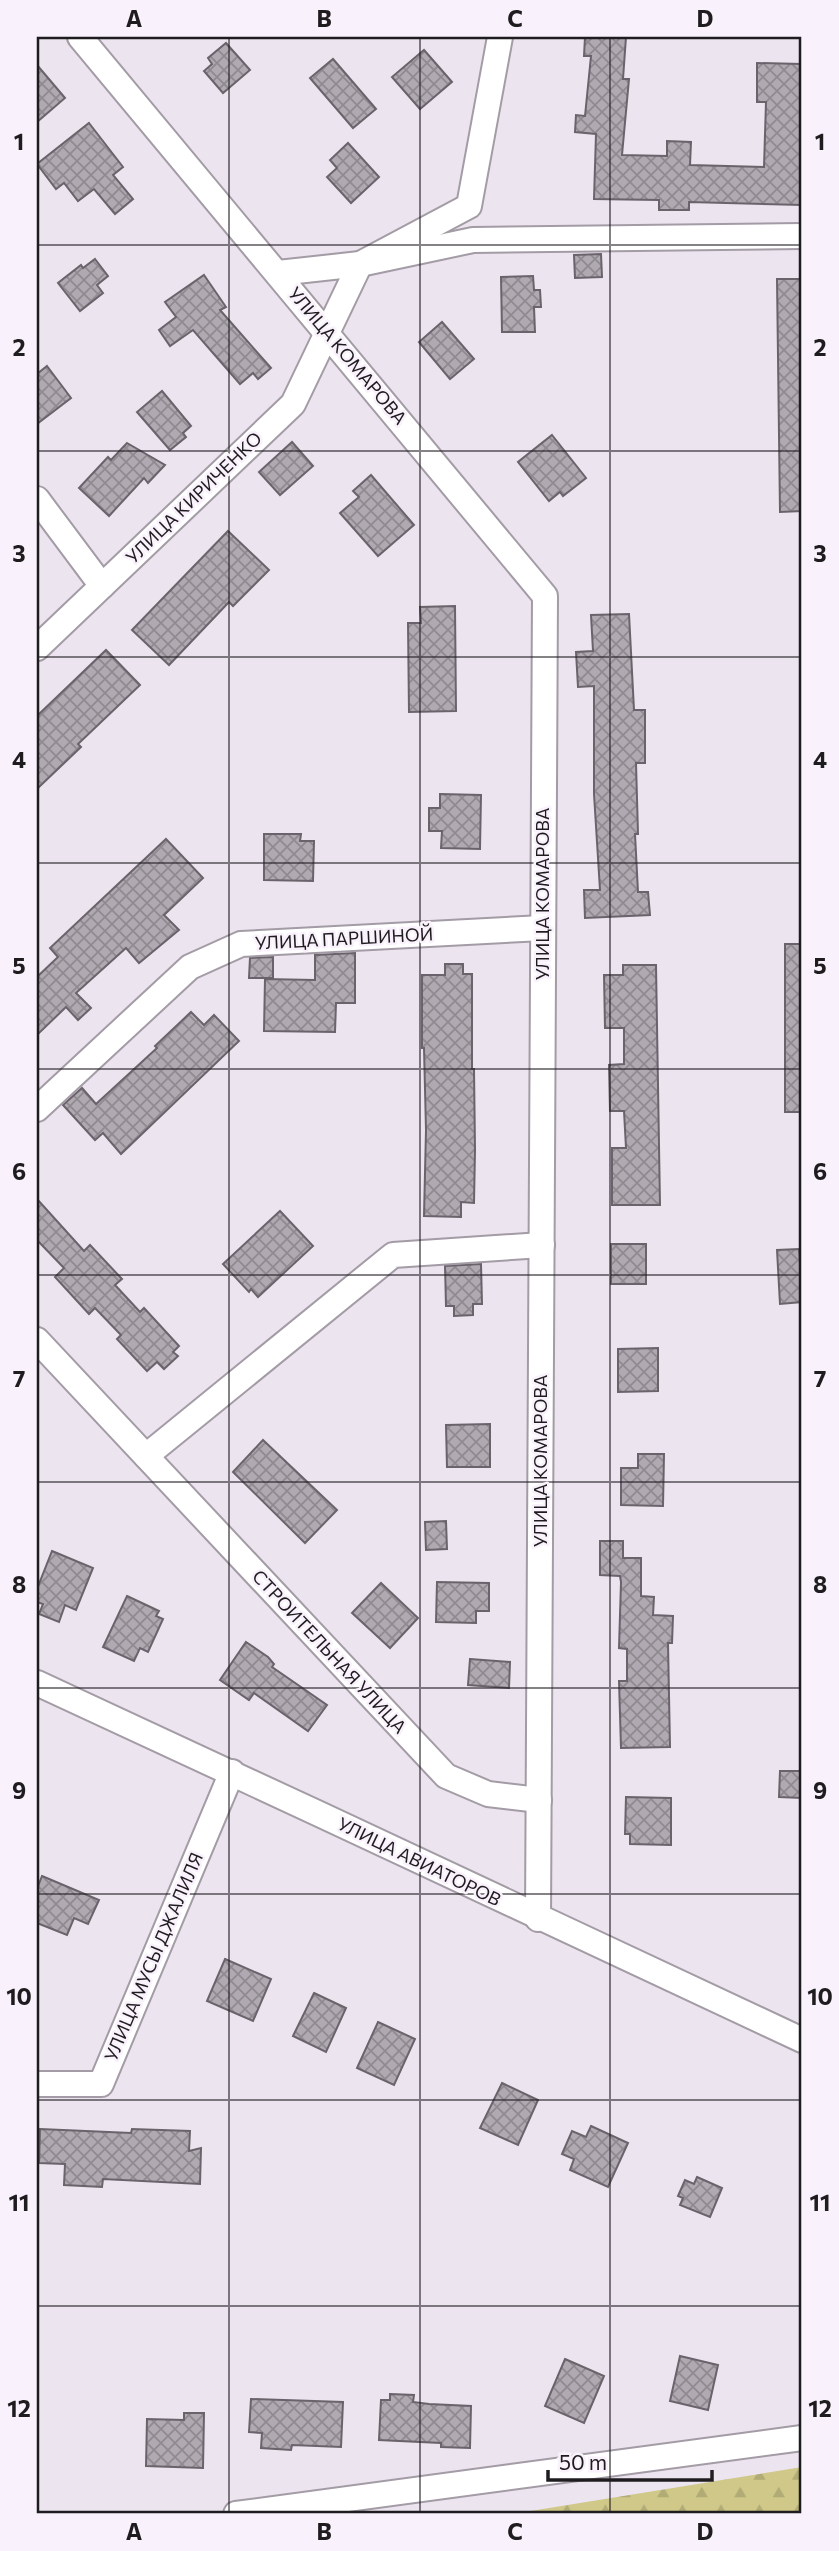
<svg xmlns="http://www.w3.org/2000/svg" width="839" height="2551" viewBox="0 0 839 2551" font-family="Commissioner,sans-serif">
<defs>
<pattern id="forest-firs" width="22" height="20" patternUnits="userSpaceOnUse" patternTransform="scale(1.75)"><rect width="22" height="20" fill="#cfc888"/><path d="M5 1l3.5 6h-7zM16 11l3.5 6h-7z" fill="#b1ab75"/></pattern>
<pattern id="building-cross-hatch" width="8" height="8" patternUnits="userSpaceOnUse" patternTransform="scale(1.75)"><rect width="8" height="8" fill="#b0a9b2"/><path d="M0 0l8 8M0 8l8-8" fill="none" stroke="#8f8990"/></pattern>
</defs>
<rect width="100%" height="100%" fill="#ece4ee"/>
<!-- forest -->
<path fill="url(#forest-firs)" d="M802 2467V2514H512Z"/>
<!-- building -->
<g fill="url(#building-cross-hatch)" stroke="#6a636c" stroke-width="2">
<path d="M585 37H626L623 79H629L622 155 667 156V141L691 142 690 165 764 167 766 102H757V63L801 64 802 205 689 202V210H659V200L594 199 596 134 575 132 576 115 585 116 591 56H584Z"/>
<path d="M226 43 250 70 223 93 204 71 212 64 208 58Z"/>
<path d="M424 50 452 82 420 109 392 77Z"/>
<path d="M333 59 376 109 353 128 310 78Z"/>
<path d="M37 65 65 98 37 122Z"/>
<path d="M89 123 123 167 113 175 133 199 115 214 94 189 78 201 64 183 56 189 37 164Z"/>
<path d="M348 143 379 177 351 203 327 177 337 168 330 160Z"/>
<path d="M601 254 602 277 575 278 574 255Z"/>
<path d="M95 259 108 276 97 285 103 293 80 311 58 283 81 265 83 268Z"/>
<path d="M204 275 226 307 220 310 271 368 258 379 253 373 240 384 193 330 170 346 159 330 176 317 165 302Z"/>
<path d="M533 276 534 290H540L541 307H534L535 332H502L501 277Z"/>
<path d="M777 279H802V511L780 512Z"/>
<path d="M442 322 474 359 450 379 419 342Z"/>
<path d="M47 366 71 398 37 424V374Z"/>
<path d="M162 391 191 426 183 433 186 437 170 450 137 412Z"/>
<path d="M552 435 586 478 563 496 560 492 549 501 518 462Z"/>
<path d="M292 442 313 466 280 495 259 472Z"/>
<path d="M127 443 165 465 148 483 144 478 109 516 79 488 108 457 111 460Z"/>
<path d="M371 475 414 525 378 556 340 513 359 497 353 491Z"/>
<path d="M228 531 269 570 233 606 229 602 169 665 132 630Z"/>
<path d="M455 606 456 711 409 712 408 623H421L420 607Z"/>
<path d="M629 614 634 710H645V763H636L638 834H635L638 892H648L650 915 585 918 584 890H600L594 794V686L578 687 576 652 593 651 591 615Z"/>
<path d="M106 650 140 685 78 744 81 747 37 789V716Z"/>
<path d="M440 794 481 795 480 849 441 848 442 831H429V808H440Z"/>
<path d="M264 834H301L300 841H314L313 881 264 880Z"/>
<path d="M166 839 203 878 164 915 179 930 139 963 126 948 76 993 91 1008 78 1020 66 1007 37 1035V977L58 957 50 948Z"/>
<rect x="785" y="944" width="17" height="168"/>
<path d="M355 953V1003H336L335 1032 264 1031 265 979 315 980V955Z"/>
<path d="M273 957V978H249L250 958Z"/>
<path d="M445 964H463V974H472V1069H474L475 1150 474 1203 461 1202V1217L424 1216 426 1130 424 1048H422V975H445Z"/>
<path d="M623 965H656L660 1205H612V1148H626L624 1111H610L609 1065 624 1064V1028H605L604 975H623Z"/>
<path d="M191 1012 204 1025 214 1015 239 1041 121 1154 103 1133 95 1140 63 1105 82 1088 96 1104 157 1048 155 1046Z"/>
<path d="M37 1199 84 1251 90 1245 122 1279 115 1285 140 1312 144 1308 179 1346 173 1352 178 1356 164 1369 157 1362 147 1371 117 1339 121 1335 95 1308 89 1314 55 1277 64 1268 37 1240Z"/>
<path d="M280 1211 313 1246 258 1297 251 1289 249 1292 223 1264Z"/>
<rect x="611" y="1244" width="35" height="40"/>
<path d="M799 1249 800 1261 802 1260V1302L780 1304 777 1250Z"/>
<path d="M481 1264 482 1304H473V1315L454 1316V1306H446L445 1266Z"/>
<path d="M658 1348V1391L618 1392V1349Z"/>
<path d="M490 1424V1467H447L446 1425Z"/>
<path d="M263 1440 337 1510 305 1543 233 1472Z"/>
<path d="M638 1454H664L663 1506 621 1505V1468H638Z"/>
<path d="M446 1521 447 1549 426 1550 425 1522Z"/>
<path d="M600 1541H623V1558H641V1596L654 1597 653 1615 673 1616 672 1643H668L670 1747 621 1748 619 1681H627V1649L619 1648 621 1582 620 1576 600 1575Z"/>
<path d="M52 1551 93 1568 76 1610 65 1605 59 1622 39 1614 43 1604 37 1602V1589Z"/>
<path d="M437 1582 489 1583V1611H476V1623L436 1622Z"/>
<path d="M381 1583 418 1618 390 1648 352 1613Z"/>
<path d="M127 1596 159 1611 156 1616 163 1619 148 1652 140 1648 134 1661 103 1647Z"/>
<path d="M246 1642 268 1657 274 1664 272 1667 327 1705 308 1731 254 1693 249 1700 220 1680Z"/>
<path d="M470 1659 510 1662 509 1688 468 1685Z"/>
<path d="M780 1771H802V1798L779 1797Z"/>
<path d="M626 1797 671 1798V1845L630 1844V1834H625Z"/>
<path d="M42 1876 99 1900 88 1924 74 1918 67 1935 37 1923V1889Z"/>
<path d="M225 1959 271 1979 253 2021 207 2001Z"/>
<path d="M314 1993 346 2008 326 2052 293 2036Z"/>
<path d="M378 2022 415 2039 394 2085 357 2068Z"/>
<path d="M502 2083 538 2100 518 2145 480 2128Z"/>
<path d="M591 2126 628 2143 608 2187 570 2170 574 2159 562 2154 572 2131 586 2137Z"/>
<path d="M40 2129 131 2133 132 2129 190 2131 189 2151 201 2148 200 2184 103 2179 102 2187 64 2185 65 2164 39 2163Z"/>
<path d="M697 2177 722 2188 710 2217 680 2205 683 2198 678 2196 685 2180 694 2184Z"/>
<path d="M680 2356 718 2365 708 2410 670 2401Z"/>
<path d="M565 2359 604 2376 584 2423 545 2406Z"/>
<path d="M390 2394 414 2395 413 2402 429 2404 471 2406 470 2448 441 2447V2443L379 2440 381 2400H390Z"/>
<path d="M251 2399 343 2402 341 2447 292 2445 291 2450 261 2448 262 2433 249 2432Z"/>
<path d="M184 2413H204L203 2468 146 2466 147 2419 184 2420Z"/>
</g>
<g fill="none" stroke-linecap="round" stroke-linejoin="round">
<defs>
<g id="street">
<path d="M80 37 545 596 538 1919"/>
<path d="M278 273 360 264 473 240 802 236"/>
<path d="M37 499 102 586"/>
<path d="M37 648 293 404 360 264 469 206 500 37"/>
<path d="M37 1109 190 967 241 944 543 928"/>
<path d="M37 1340 446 1776 488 1794 539 1800"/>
<path d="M146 1456 393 1255 542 1245"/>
<path d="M37 1683C293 1800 546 1922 802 2040"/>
<path d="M37 2084H101L232 1772"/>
<path d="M236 2514 802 2438"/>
</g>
</defs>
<!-- street casing -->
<use href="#street" stroke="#a39ba5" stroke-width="28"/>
<!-- street -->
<use href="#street" stroke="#fff" stroke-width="24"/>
</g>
<!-- grid -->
<path fill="none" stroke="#1f1c20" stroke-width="2" stroke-opacity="0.55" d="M229 37V2514M420 37V2514M610 37V2514M37 245H802M37 451H802M37 657H802M37 863H802M37 1069H802M37 1275H802M37 1482H802M37 1688H802M37 1894H802M37 2100H802M37 2306H802"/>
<g text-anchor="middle" stroke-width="5" stroke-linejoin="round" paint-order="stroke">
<!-- street labels -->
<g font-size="18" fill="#1f1c20" stroke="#f9f1fb">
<text transform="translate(347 356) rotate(50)" y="6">УЛИЦА КОМАРОВА</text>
<text transform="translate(194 498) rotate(-44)" y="6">УЛИЦА КИРИЧЕНКО</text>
<text transform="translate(543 894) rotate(-90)" y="6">УЛИЦА КОМАРОВА</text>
<text transform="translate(344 939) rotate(-3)" y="6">УЛИЦА ПАРШИНОЙ</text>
<text transform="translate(541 1461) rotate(-90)" y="6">УЛИЦА КОМАРОВА</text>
<text transform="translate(329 1652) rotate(47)" y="6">СТРОИТЕЛЬНАЯ УЛИЦА</text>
<text transform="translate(419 1862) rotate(26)" y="6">УЛИЦА АВИАТОРОВ</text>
<text transform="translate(154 1957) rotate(-67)" y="6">УЛИЦА МУСЫ ДЖАЛИЛЯ</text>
</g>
</g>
<!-- border -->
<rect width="839" height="2551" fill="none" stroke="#f9f1fb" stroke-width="77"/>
<!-- scale -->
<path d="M548 2470v10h164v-10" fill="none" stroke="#1f1c20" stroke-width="3.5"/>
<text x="559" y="2470" font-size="21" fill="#1f1c20" stroke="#f9f1fb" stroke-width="5" paint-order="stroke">50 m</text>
<rect x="38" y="38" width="762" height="2474" fill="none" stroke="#1f1c20" stroke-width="2.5"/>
<g font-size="23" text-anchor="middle" font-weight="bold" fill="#1f1c20">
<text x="134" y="27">A</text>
<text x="324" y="27">B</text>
<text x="515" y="27">C</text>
<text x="705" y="27">D</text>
<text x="19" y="150">1</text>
<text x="820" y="150">1</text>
<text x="19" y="356">2</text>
<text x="820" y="356">2</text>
<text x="19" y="562">3</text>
<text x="820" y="562">3</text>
<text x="19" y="768">4</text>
<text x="820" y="768">4</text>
<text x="19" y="974">5</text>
<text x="820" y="974">5</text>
<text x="19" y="1180">6</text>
<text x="820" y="1180">6</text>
<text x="19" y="1387">7</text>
<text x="820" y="1387">7</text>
<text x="19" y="1593">8</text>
<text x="820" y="1593">8</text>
<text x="19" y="1799">9</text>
<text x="820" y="1799">9</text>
<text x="19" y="2005">10</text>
<text x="820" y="2005">10</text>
<text x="19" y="2211">11</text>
<text x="820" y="2211">11</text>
<text x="19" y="2417">12</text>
<text x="820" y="2417">12</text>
<text x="134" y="2540">A</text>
<text x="324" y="2540">B</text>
<text x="515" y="2540">C</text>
<text x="705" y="2540">D</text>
</g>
</svg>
